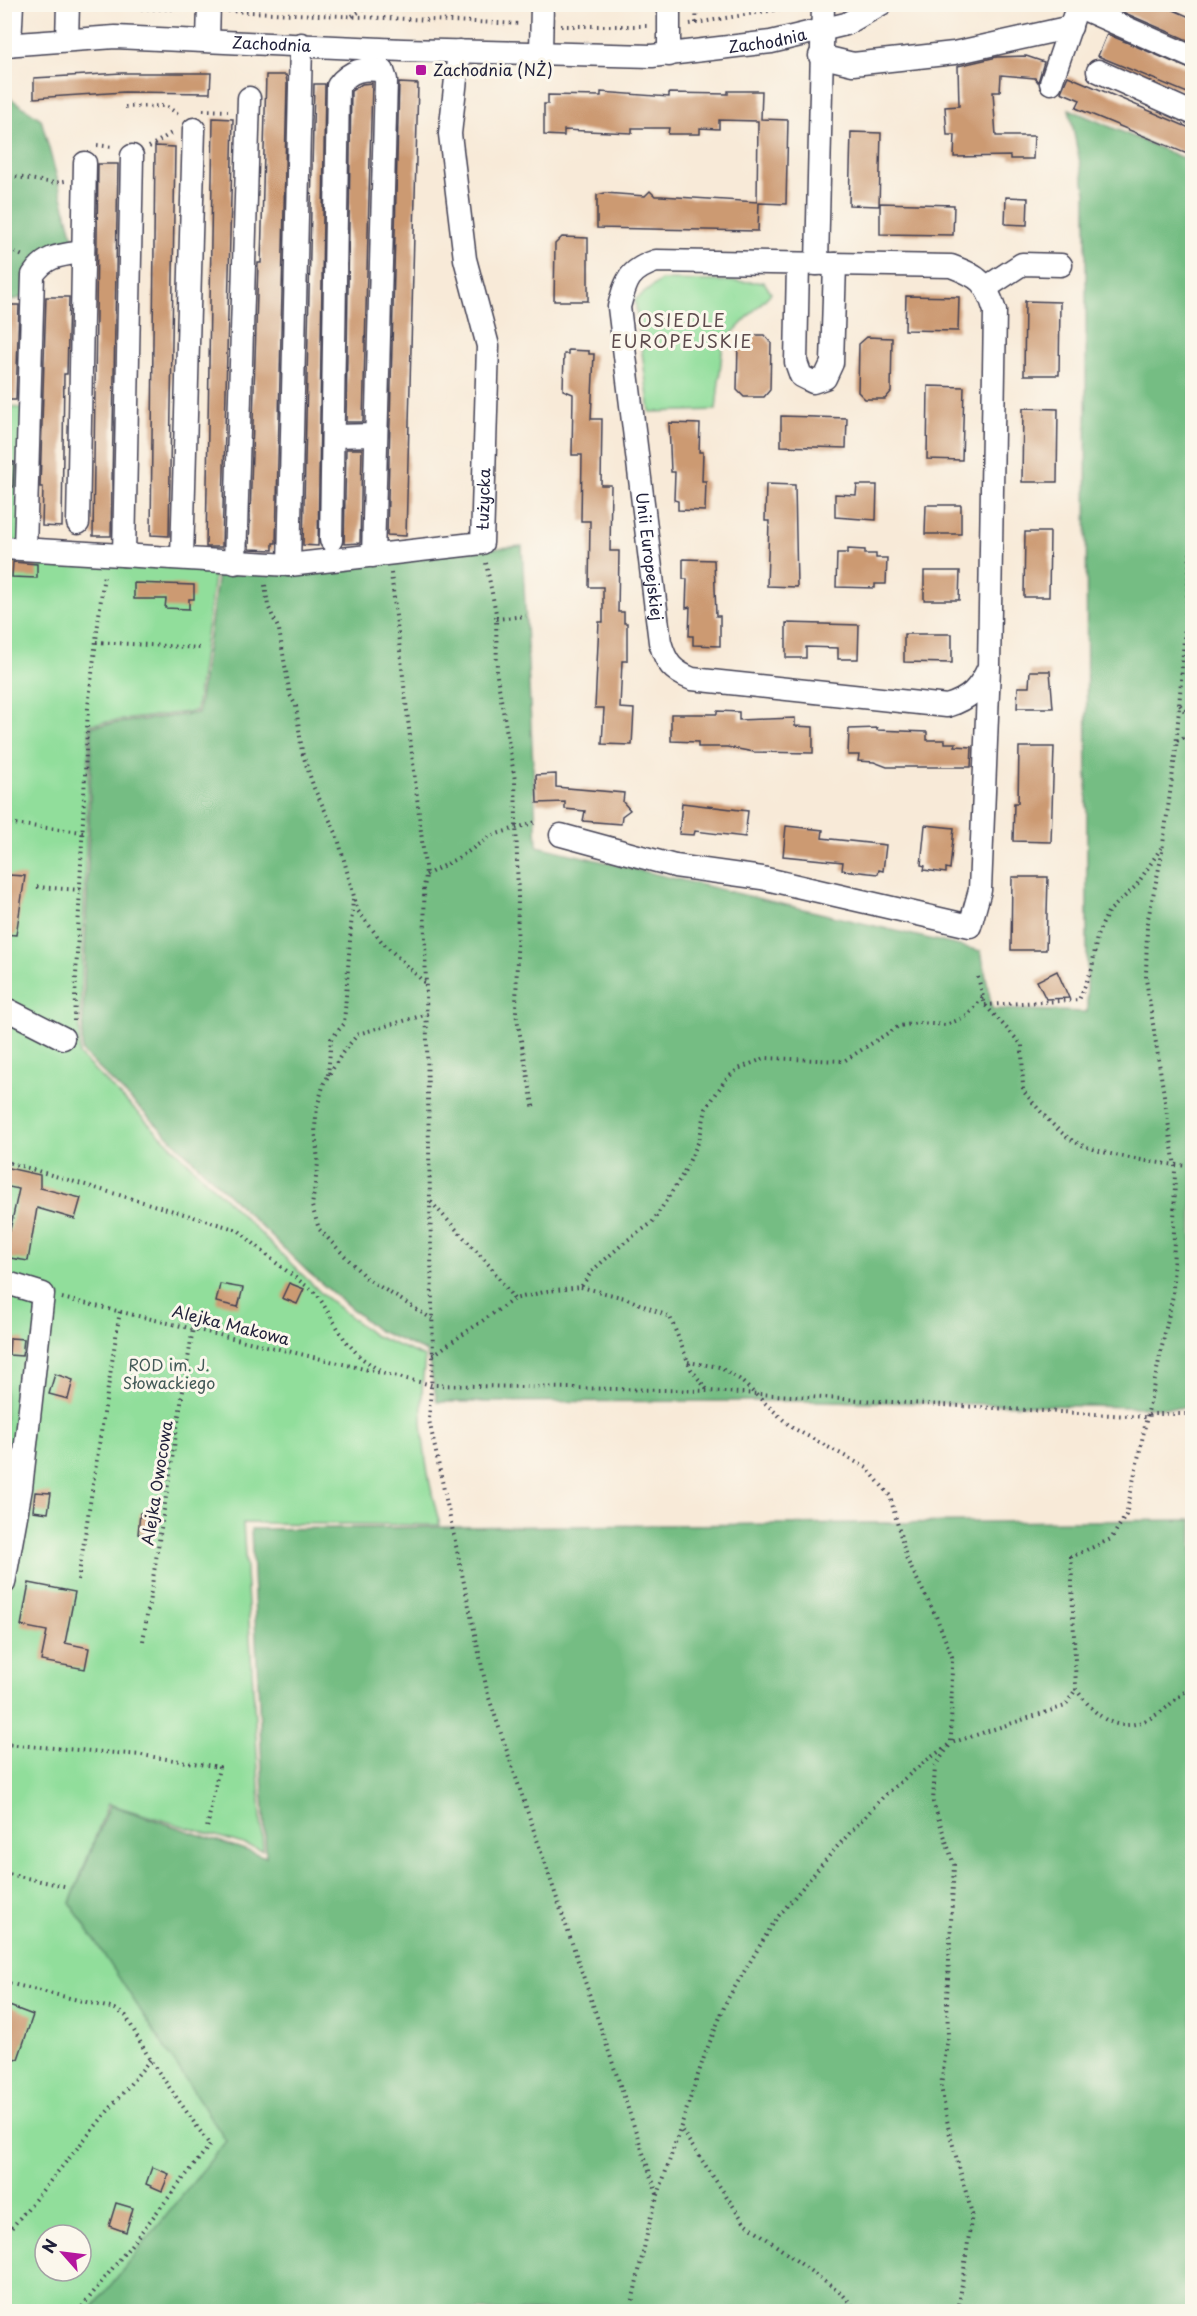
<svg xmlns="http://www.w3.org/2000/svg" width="1197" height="2316" viewBox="0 0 1197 2316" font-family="'Playpen Sans',sans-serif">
<rect width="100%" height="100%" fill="#fbf7ec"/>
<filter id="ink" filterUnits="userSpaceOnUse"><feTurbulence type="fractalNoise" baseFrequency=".0167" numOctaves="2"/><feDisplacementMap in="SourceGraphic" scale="12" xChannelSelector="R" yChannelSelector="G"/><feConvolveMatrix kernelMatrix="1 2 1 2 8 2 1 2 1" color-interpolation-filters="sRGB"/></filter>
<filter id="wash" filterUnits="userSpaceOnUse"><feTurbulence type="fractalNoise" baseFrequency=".008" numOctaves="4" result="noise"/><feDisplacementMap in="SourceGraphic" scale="24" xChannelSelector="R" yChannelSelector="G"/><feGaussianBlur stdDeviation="1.35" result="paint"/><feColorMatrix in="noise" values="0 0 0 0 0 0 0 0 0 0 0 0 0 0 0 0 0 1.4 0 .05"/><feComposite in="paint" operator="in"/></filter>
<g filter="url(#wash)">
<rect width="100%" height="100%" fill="#f8ead8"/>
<!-- green -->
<g fill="#91de9b" stroke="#5a806b" stroke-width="1.5" fill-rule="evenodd">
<path d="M661 280 764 282 771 293 723 343 716 410 650 412 635 300Z"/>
<path d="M5 405 23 409V552L216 562 196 711 90 724 79 1055 323 1295 373 1335 425 1357C417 1416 424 1468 440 1525L243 1523 263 1850 108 1804 70 1903 227 2141 90 2311 5 2312ZM45 2235H81V2271H45Z"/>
</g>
<!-- forest -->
<g fill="#74bd83" stroke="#4b705f" stroke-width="1.5">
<path d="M4 94 41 119 74 241 24 273 26 296 5 303Z"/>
<path d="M1069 109 1192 162V1408L816 1401 437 1402 427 1352 377 1330 309 1273 82 1052 92 726 198 713 218 573 522 546 537 846 981 951 992 1009 1087 1012 1086 192Z"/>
<path d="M1192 1520V2311H90L226 2141 70 1903 110 1805 266 1857 251 1529Z"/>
</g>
<g id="blocks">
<!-- building -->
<g fill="#cc9a72">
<path d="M1121 4H1160L1192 18V42L1118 10Z"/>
<path d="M1107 34 1192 70V95L1098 56Z"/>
<path d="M1026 56 1044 62 1038 82 1035 78 1001 75 1000 92H993L996 136H1034L1033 159H1010V156L954 157 955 135H947L945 107 959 106 958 66 997 57Z"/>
<path d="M122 73H211L210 93 124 92 34 98V78Z"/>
<path d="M266 75H286L287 83 276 543H273V550L249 549 258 263H261Z"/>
<path d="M1068 76 1192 129V156L1076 108 1080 100 1061 92Z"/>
<path d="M372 83 363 422H346L351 91 362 84Z"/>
<path d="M399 83 418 84 406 536 387 535Z"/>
<path d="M314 84H325L318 546 303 545Z"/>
<path d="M728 91H762L761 119 788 120 786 204 759 203 758 231 597 228V195L605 193 645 196 650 191 655 196H661L757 202 758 121 719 120V129L700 128V134H668L669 128H632V133L564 130V136L544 135V104H548V95L601 96V92L669 97V93L728 94Z"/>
<path d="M213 118 233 119 222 547H206Z"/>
<path d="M851 132 881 133 879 206 849 205Z"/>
<path d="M155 146 175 147 169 536 151 535Z"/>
<path d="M98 164H118L111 536H93Z"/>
<path d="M1006 197 1028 198 1027 225 1005 224Z"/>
<path d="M880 203 954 205 953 235 880 234Z"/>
<path d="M562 237 588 238V301H554L555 244Z"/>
<path d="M906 296 959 297 958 331 905 330Z"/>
<path d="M46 297H69L67 374H64L62 527 42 526 43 487H40Z"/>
<path d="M1025 301 1060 302 1059 375H1024Z"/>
<path d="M4 305H19L16 400H4Z"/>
<path d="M745 335H764L771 343 770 390 764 397H744L737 390 738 342Z"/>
<path d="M867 337 892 338 891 392 885 399H865L858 392 859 344Z"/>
<path d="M568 350 589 351V354H594L591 419H602L601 485H611L610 551H619L618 612H624V623H627V661H622L620 708 634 709 632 745 602 744 604 708H595L599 622H603V587H589L590 521H581L582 455H572L573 394 563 390 564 354H568Z"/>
<path d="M928 386 964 387 962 460 927 459Z"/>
<path d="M1023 408 1058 409 1057 482H1022Z"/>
<path d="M781 416 847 418 846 448 781 446Z"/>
<path d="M669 423 700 424 699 452H703L702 481H706L705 511 678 510V501L674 500 675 472H671Z"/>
<path d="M346 449H362L360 543 344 544Z"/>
<path d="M4 462H14L13 487H4Z"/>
<path d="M766 484 795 485 797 587 767 586 769 521H765Z"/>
<path d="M857 485H877L876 520 835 517V494L856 495Z"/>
<path d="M926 505H961V534H925Z"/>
<path d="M1025 532H1050L1049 597H1024Z"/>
<path d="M848 549 865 550V554H876V558H887L886 584H875V588L836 587 837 553H848Z"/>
<path d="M683 559 714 560 716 616H720V646L693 645V636H689L690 607 686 608 687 579H683Z"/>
<path d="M13 562 37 564V578L12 577Z"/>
<path d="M924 571H960L959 600H924Z"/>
<path d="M134 583 194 585V599H189V609L165 608 166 599H134Z"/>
<path d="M786 623 859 625 858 659H838V648L806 647V658H786Z"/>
<path d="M904 634H952V663L904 662Z"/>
<path d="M1030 671H1050L1053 708H1017L1018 687H1029Z"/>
<path d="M717 711 739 712V720L795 718V726L813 727V753L754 752 727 747H698V742L671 741V714H717Z"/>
<path d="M877 728V730L927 732V740H945V743H956L955 746 972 747 971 767H887L874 762 858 761 859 755H848L849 729Z"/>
<path d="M1019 747H1054L1051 842 1013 841 1014 803H1018Z"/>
<path d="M556 774V787L624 793 623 802 630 810 622 816 621 824 583 821 585 811 565 809V802L537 803 536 775Z"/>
<path d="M682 803 748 811 745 837 695 831 694 835 679 834Z"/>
<path d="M925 825 954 828 950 869 946 868V873L924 870 925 866 921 865Z"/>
<path d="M786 826 823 830 822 838 886 845 883 871 879 870 878 874 842 870 843 862 783 856Z"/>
<path d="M8 875 25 876 16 935 4 934Z"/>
<path d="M1012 877H1048L1046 950H1011Z"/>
<path d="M1057 971 1069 998 1046 999 1037 981Z"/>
<path d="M4 1167 40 1175V1188L81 1198 75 1219 37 1208 28 1261 4 1257V1229L10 1230 19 1189 4 1186Z"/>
<path d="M289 1283 304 1289 297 1304 282 1298Z"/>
<path d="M220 1284 243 1288 238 1307 216 1302Z"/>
<path d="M10 1338 24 1339 22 1356 9 1355Z"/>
<path d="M55 1374 73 1380 68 1399 49 1394Z"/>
<path d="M35 1492 51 1493 48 1513 33 1511Z"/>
<path d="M140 1513 156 1515 154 1536 138 1534Z"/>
<path d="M29 1583 75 1592 65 1643 89 1648 85 1669 41 1661 47 1631 21 1626Z"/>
<path d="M4 2004 33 2015 18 2059 4 2057Z"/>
<path d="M152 2167 169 2174 162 2191 146 2184Z"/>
<path d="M116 2203 133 2208 126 2232 109 2226Z"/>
</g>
</g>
</g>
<g filter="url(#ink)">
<use href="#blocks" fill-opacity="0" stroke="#424053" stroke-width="1.5"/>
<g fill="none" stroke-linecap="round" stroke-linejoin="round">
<defs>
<g id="minor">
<path d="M1077 6 1192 57"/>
<path d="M67 40 68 4"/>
<path d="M208 40 209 4"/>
<path id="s1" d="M4 45 115 37 403 50 652 56 771 42 846 24 881 4"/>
<path d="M10 45 12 4"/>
<path d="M541 53 542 4"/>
<path d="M669 55V4"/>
<path d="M820 56 853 64 909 58 954 53 1071 27"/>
<path d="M1098 71 1192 113"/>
<path d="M1051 83 1074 16"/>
<path d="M798 264 796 362 801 376 813 382 825 378 832 363 835 264"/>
<path d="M817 264 823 4"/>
<path d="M987 287 1022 264 1061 265"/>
<path d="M333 436 376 435"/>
<path d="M78 523 85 163"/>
<path d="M331 540 338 86C350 70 364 67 383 71L386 80 373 556"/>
<path id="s2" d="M4 548 289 565 482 543 488 346 465 259 450 134 459 51"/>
<path d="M25 549 33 275C46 255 61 255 83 252"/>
<path d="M124 555 132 156"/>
<path d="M182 558 194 129"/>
<path d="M235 563 249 98"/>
<path d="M289 565 301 44"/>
<path id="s3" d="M561 835 675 866 762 878 970 926 980 890 989 667 995 311C986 282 980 277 951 266L656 261C629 270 626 280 619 307L660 642C666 663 672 671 692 679L947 706C970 699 979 689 989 667"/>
<path d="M4 1008 63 1038"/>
<path d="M4 1282 43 1294 21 1488 4 1583"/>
</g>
</defs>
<!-- minor casing -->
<use href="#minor" stroke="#424053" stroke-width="25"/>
<!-- path -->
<g stroke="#424053" stroke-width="4" stroke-dasharray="1.5 4.5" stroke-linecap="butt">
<path d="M87 8 188 9"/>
<path d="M228 11 520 24"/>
<path d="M352 16 372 4"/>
<path d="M696 23 697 4"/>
<path d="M690 24 804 5"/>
<path d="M561 26H649"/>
<path d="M125 107 166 106 181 116"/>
<path d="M203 110 228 111"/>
<path d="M97 145 113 147"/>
<path d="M149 147 173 132"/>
<path d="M4 175 54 183 65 181"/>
<path d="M4 247 23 256"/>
<path d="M4 283 11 289"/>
<path d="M1192 529 1176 749 1161 859 1147 923 1146 979 1175 1166 1173 1295 1126 1515 1111 1539 1071 1557 1076 1689C1099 1721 1121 1738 1159 1713 1171 1705 1180 1694 1192 1687"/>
<path d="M486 563 496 613 497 676 515 780 518 897 516 1013 534 1110"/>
<path d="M391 573 426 875 424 888 433 1355 429 1420 488 1695 658 2197"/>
<path d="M265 585 268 606 279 630 290 695 296 706 302 752 314 788 337 835 358 911 382 942 427 985"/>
<path d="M496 619 526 616"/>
<path d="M96 642 201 648"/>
<path d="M1180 705 1192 721"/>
<path d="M1177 741 1192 733"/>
<path d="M4 823 83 832"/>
<path d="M426 875 465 854 490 836 536 822"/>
<path d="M37 887 81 890"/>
<path d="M978 977 985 1005 1022 1045 1023 1091C1040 1110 1059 1137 1084 1146 1109 1156 1165 1165 1192 1166"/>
<path d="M985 1005 1079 1000 1092 969 1097 936 1108 912 1136 886 1161 848"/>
<path d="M428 1014 358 1034 343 1052 324 1083 317 1107 315 1127 318 1163 312 1206 319 1229 366 1278 432 1319"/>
<path d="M74 1021 88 707 104 574"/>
<path d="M328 1075 331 1039 344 1024 353 899"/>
<path d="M4 1161 238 1230 275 1262 317 1294 345 1340 360 1357 380 1371"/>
<path d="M431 1202 490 1266 514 1299"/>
<path d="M581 1287 625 1298 670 1317 691 1369 708 1391"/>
<path d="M62 1298 432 1385 708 1391 1145 1417 1151 1414H1192"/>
<path d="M433 1355 514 1299 548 1291 581 1287 592 1271 626 1241 652 1223 683 1174 699 1141 706 1109 725 1080 738 1069 765 1058 844 1061 899 1026 919 1023 946 1025 967 1016 983 997"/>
<path d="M688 1362 719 1367 739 1379 791 1427 867 1468 890 1496 907 1560 936 1616 952 1657 951 1743 1065 1706 1076 1689"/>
<path d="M78 1580 120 1311"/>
<path d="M143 1641 193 1328"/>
<path d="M4 1744 141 1755 219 1767 207 1828"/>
<path d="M949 1746 935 1766 933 1802 954 1865 947 1998 948 2036 941 2086 949 2131 972 2214 958 2312"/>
<path d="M4 1873 68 1887"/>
<path d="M4 1982 115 2009 126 2016 150 2060 210 2145 78 2312"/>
<path d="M682 2131 744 2222 843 2295 858 2312"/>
<path d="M4 2237 150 2060"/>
<path d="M630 2312 651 2216 705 2054 727 2000 776 1919 835 1849 884 1796 923 1763 951 1743"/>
</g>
<!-- minor -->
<use href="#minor" stroke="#fff" stroke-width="22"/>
</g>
</g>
<!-- markers -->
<rect fill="#b5179e" stroke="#fbf7ec" stroke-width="2" x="415" y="64" width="12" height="12" rx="3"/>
<g text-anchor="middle" stroke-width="6" stroke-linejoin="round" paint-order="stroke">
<!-- street labels -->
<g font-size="16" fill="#22223b" stroke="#fbf7ec">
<text dy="6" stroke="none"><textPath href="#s1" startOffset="765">Zachodnia</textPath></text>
<text dy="6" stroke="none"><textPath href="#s1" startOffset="268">Zachodnia</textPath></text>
<text dy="6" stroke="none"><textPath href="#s2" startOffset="524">Łużycka</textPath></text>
<text dy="6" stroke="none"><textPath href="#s3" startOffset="1712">Unii Europejskiej</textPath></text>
<text transform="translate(231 1325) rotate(14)" y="6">Alejka Makowa</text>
<text transform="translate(157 1483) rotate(-81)" y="6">Alejka Owocowa</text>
</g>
<!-- poi labels -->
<g font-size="16" fill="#22223b" stroke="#fbf7ec" text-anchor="start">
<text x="433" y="76">Zachodnia (NŻ)</text>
</g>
<!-- park labels -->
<g font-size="16" fill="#435a58" stroke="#fbf7ec">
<text x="169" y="1371">ROD im. J.<tspan x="169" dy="18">Słowackiego</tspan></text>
</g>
<!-- neighbourhood labels -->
<g font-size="18" letter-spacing="1.5" fill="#5e4c4e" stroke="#fbf7ec">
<text x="682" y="327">OSIEDLE<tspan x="682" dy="21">EUROPEJSKIE</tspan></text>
</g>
</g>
<!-- margin -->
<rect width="1197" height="2316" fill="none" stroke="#fbf7ec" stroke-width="24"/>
<!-- north arrow -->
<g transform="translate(63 2253) rotate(298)"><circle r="28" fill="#fbf7ec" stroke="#a4a2a5" stroke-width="1.5"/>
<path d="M0-4.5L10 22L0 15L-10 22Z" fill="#b5179e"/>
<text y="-9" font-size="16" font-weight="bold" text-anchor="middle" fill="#22223b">N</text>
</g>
</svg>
